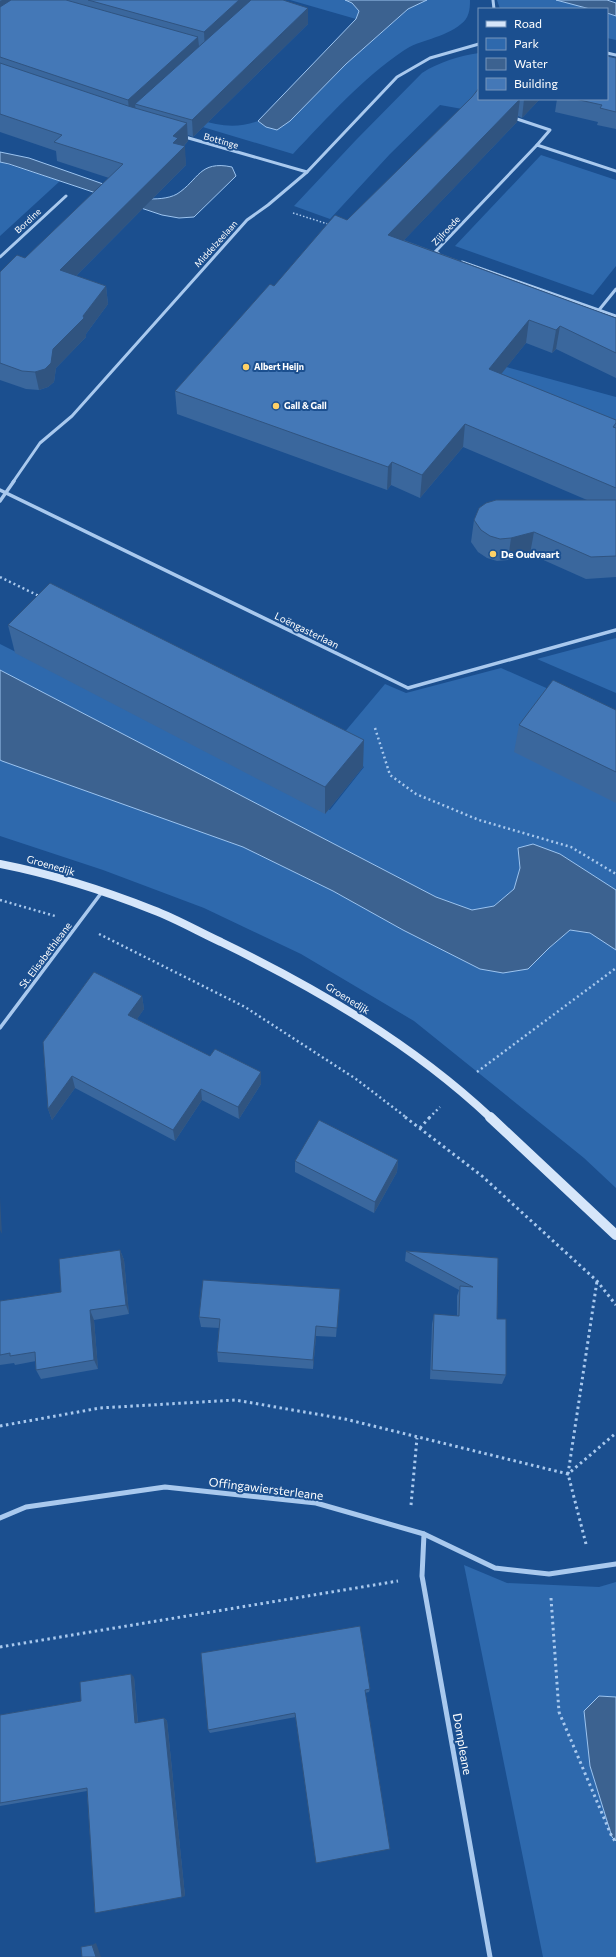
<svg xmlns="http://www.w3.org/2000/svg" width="616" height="1957" viewBox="0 0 616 1957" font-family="Commissioner,sans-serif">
<rect width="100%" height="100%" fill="#1b4f8f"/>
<!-- green -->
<g fill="#2e69ad">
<path d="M290 0H345L352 3 359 11 356 19Z"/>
<path d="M427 0H470C470 10 469 18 461 24 443 39 420 39 403 51 363 78 326 119 293 154L166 116V109C199 119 225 133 258 121L266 127 290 121 346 64 408 9Z"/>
<path d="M497 0H556L590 9H500Z"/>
<path d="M607 13 616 16V40L607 38Z"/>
<path d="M479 53V97L468 110 440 105 390 154 330 219 294 206 356 140 422 73C439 62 459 56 479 53Z"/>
<path d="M541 155 616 180V266L593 295 455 246Z"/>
<path d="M0 162 60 181 0 236Z"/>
<path d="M499 365 616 397V426L480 385Z"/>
<path d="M616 638V693L537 659Z"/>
<path d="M0 644 330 810 364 767 333 746 385 684 406 693 501 668 616 719V890L560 854 518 848 520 868 514 889 494 906 472 910 436 897 0 670Z"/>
<path d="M0 760 243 847 333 891 403 930 480 969 549 948 570 930C589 932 602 936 616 950V1188L584 1158 414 1021 301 954 204 908 103 870 0 836Z"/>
<path d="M464 1565 507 1583 599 1587 616 1582V1697L599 1696 590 1766 612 1837 616 1841V1957H543Z"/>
</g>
<!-- water -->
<g fill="#3c6290" stroke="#9cc4f0">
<path d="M345 0H427L408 9 346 64 290 121 277 130 266 127 258 121 356 19 359 11 352 3Z"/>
<path d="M556 0H607L616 3V16L607 13V9H590Z"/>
<path d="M0 152 29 158 146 199C156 199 168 199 177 194 199 180 199 160 232 167L236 176 194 217 179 218 162 215 9 164 0 162Z"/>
<path d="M0 670 436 897 472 910 494 906 514 889 520 868 518 848 533 844 560 854 616 890V950L590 933 570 930 549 948 528 969 503 973 480 969 403 930 333 891 243 847 2 761 0 760Z"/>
<path d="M599 1696 616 1697V1841L612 1837 590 1766 584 1711Z"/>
</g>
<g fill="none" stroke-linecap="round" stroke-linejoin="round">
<!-- path-far2 -->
<path stroke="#a9c9ee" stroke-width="1.5" stroke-dasharray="1.5 2" stroke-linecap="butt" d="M293 213 331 225"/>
<!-- path-far1 -->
<g stroke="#a9c9ee" stroke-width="2.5" stroke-dasharray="2 3" stroke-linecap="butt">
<path d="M0 577 41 597"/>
<path d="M375 728 390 775 416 794 479 820 571 847 616 874"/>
<path d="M0 900 55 916"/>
<path d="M99 934 245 1007 356 1079 407 1118"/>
<path d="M477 1072 616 968"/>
<path d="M429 1118 440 1107"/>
</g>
<!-- path -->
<g stroke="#a9c9ee" stroke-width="3" stroke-dasharray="2.5 3.5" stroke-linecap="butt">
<path d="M405 1117 482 1176 597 1281 616 1305"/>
<path d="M420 1128 430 1117"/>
<path d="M0 1426 100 1408 235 1400 345 1419 568 1474 616 1433"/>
<path d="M411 1505 417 1438"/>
<path d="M586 1544 568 1474 597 1281"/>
<path d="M551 1598 559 1712 612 1837 616 1842"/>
<path d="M0 1647 398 1581"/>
</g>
<!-- minor-far2 -->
<g stroke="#a9c9ee" stroke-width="3">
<path d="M493 0 494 9"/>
<path d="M607 53 616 55"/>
<path d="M514 118 550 130 537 145"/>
<path d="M185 137 307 172"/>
<path d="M438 253 435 252 537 145 616 171"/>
<path d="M0 257 66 196"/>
<path d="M462 262 616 316"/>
<path d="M599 310 616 289"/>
<path d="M13 482 40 443 72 416 247 220 268 205 307 172 397 77 430 58 479 44"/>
</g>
<!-- minor-far1 -->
<g stroke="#a9c9ee" stroke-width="3.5">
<path d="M0 490 408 688 616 630"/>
<path d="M0 501 14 481"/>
<path d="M0 1028 102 892"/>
</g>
<!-- minor -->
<g stroke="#a9c9ee" stroke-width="5">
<path d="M0 1518 26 1507 165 1487 316 1503 424 1534 495 1568 549 1574 616 1564"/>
<path d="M424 1534 422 1576 490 1957"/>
</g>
<!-- secondary-far1 -->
<path stroke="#d6e6fa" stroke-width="8" d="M0 864C51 874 105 891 153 910 177 919 199 932 221 942 318 989 412 1044 491 1118"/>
<!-- secondary -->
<path stroke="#d6e6fa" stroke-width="10" d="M490 1117 616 1235"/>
</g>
<!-- wall -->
<g fill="#3a679d">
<path d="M0 0H283L308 24 193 137 188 135V141L184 146 186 165 76 276 106 286 108 304 86 334V337L56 368 54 382 48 387 39 390 26 389 0 380V272L25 258 109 178 57 161 56 151 0 132Z"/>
<path d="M616 58V129L597 125 598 122 555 112 557 99H607Z"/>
<path d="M479 99H540L522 118 518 116 517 122 404 240 616 318V378L556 349 552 353 526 343 501 374 616 420V577L586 579 530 554 508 560 497 561 487 558 478 552 471 542 474 520 587 500 463 447 420 498 391 485 387 490 177 414 175 391 274 286 347 220Z"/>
<path d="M8 625 363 767 325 814 15 653Z"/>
<path d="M616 710V803L514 752 519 725Z"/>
<path d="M142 996 144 1009 137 1019 261 1084 239 1119 202 1100 175 1141 75 1088 52 1120 48 1109 43 1042Z"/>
<path d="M398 1160 397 1172 374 1213 295 1172V1161Z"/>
<path d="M120 1250 124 1260 129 1314 94 1320 98 1369 41 1379 36 1370V1361L15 1365 14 1363 0 1365V1301L61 1292Z"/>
<path d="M406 1251 498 1258 497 1319 506 1375 502 1384 430 1379 432 1324 434 1314 457 1316V1296L459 1290 405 1261Z"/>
<path d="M340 1289 336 1337 316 1336 313 1369 218 1362 217 1352 219 1328 201 1327 199 1317Z"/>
<path d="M201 1653 370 1689 369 1692 365 1693 296 1717 210 1733 208 1730Z"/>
<path d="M134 1677 138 1723 164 1718 167 1721 185 1896 95 1913 87 1791 0 1806V1715L81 1701Z"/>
</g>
<!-- shaded-wall -->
<g fill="#305480">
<path d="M2 0H21L0 22V1Z"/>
<path d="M239 0H252L205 51 204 32Z"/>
<path d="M308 8V24L193 137 192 120Z"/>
<path d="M198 37 200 56 135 104 136 113 130 119 128 100Z"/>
<path d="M520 99 517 122 387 258 388 235Z"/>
<path d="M524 99H540L522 118Z"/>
<path d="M187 123 188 141 179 151 185 146 186 165 63 289 60 270 173 136Z"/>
<path d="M106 286 108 304 86 334V337L56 368 54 382 48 387 39 390 35 372 53 349 83 316Z"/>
<path d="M529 320 526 343 487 392 489 369Z"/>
<path d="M560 326 556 349 552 353 556 330Z"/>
<path d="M465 424 463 447 420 498 422 475Z"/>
<path d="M392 462 391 485 387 490 388 467Z"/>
<path d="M534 532 530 554 508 560 511 538Z"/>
<path d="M364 740 363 767 325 814V787Z"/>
<path d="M142 996 144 1009 131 1028 128 1015Z"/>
<path d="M261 1072V1084L239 1119 238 1107Z"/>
<path d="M72 1076 75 1088 52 1120 48 1109Z"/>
<path d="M201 1089 202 1100 175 1141 173 1130Z"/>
<path d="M398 1160 397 1172 374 1213 375 1202Z"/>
<path d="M0 1197 2 1234 0 1230Z"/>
<path d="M120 1250 124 1260 129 1314 126 1305Z"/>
<path d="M90 1310 94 1320 98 1369 94 1360Z"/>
<path d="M316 1326V1336L313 1369V1360Z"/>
<path d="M131 1674 134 1677 138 1726 135 1723Z"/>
<path d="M164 1718 167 1721 185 1896 182 1897Z"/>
<path d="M96 1943 101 1957H96L92 1945Z"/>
</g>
<!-- building -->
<g fill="#4478b7" stroke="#305480">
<path d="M11 0H66L198 37 128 100 0 57V7Z"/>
<path d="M88 0H239L204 32Z"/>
<path d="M251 0H283L308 8 192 120 135 104Z"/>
<path d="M607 56 616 58V112L600 108 602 105 575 99H607Z"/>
<path d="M0 63 128 106 187 123 173 136 178 138 173 143 185 146 60 270 106 286 83 316 84 318 53 349 51 363 45 369 35 372 22 371 0 363V272L17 255 25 258 123 164 54 142 62 135 0 114Z"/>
<path d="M479 88V99H520L388 235 616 318V353L560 326 556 330 529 320 489 369 616 420V423L613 427 616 428V488L465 424 422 475 392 462 388 467 175 391 270 284 274 286 335 215 347 220 472 97Z"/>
<path d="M496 500H616V556L591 557 534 532 511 538 500 539 490 536 481 530 474 520 479 508 486 503Z"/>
<path d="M50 583 364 740 325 787 8 625Z"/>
<path d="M553 680 616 710V772L519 725Z"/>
<path d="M94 972 142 996 128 1015 210 1056 215 1049 261 1072 238 1107 201 1089 173 1130 72 1076 48 1109 43 1042Z"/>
<path d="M319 1120 398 1160 375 1202 295 1161Z"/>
<path d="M120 1250 126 1305 90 1310 94 1360 36 1370 35 1352 10 1356V1353L0 1355V1301L61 1292 59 1259Z"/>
<path d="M406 1251 498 1258 497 1319H506V1375L432 1370 434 1314 459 1316 460 1286 473 1287Z"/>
<path d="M203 1280 340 1289 337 1328 316 1326 313 1360 217 1352 220 1319 199 1317Z"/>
<path d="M360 1626 370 1689 365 1690 390 1849 316 1863 295 1713 208 1730 201 1653Z"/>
<path d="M131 1674 135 1723 164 1718 182 1897 95 1913 87 1788 0 1803V1715L81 1701 80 1682Z"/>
<path d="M92 1945 96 1957H82L81 1947Z"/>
</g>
<!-- markers -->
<g fill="#ffd166" stroke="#1b4f8f" stroke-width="1.5">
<circle cx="246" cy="367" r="4"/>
<circle cx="276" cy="406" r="4"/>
<circle cx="493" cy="554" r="4"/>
</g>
<g text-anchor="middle" stroke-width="4" stroke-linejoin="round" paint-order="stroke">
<!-- far-street labels -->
<g font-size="9" fill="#fff" stroke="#1b4f8f">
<text transform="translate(221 141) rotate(16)" y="3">Bottinge</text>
<text transform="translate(28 221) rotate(-43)" y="3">Bordine</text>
<text transform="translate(446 231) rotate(-47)" y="3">Zijlroede</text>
<text transform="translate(216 244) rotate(-48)" y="3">Middelzeelaan</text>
</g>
<!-- far-poi labels -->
<g font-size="9" font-weight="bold" fill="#fff" stroke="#1b4f8f" text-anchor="start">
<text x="254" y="370">Albert Heijn</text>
<text x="284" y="409">Gall &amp; Gall</text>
</g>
<!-- poi labels -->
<g font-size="10" font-weight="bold" fill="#fff" stroke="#1b4f8f" text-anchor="start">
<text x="501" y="558">De Oudvaart</text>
</g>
<!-- street labels -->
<g font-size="10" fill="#fff" stroke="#1b4f8f">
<text transform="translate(307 630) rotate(26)" y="4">Loëngasterlaan</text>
<text transform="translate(51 865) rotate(16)" y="4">Groenedijk</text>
<text transform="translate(45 955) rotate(-53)" y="4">St. Elisabethleane</text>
<text transform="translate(348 998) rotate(32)" y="4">Groenedijk</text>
</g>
<!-- near-street labels -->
<g font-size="12" fill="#fff" stroke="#1b4f8f">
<text transform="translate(266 1489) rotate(7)" y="4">Offingawiersterleane</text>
<text transform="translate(462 1744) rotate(80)" y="4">Dompleane</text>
</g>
</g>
<!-- legend -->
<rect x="478" y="8" width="130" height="92" fill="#1b4f8f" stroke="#7695bc"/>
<rect x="486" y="21" width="20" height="6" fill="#d6e6fa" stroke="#7695bc"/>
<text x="514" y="28" font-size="12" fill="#ffffff">Road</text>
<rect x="486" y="38" width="20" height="12" fill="#2e69ad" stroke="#7695bc"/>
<text x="514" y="48" font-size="12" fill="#ffffff">Park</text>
<rect x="486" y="58" width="20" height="12" fill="#3c6290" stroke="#7695bc"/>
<text x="514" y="68" font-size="12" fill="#ffffff">Water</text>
<rect x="486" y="78" width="20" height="12" fill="#4478b7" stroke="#7695bc"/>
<text x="514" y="88" font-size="12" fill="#ffffff">Building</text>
</svg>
